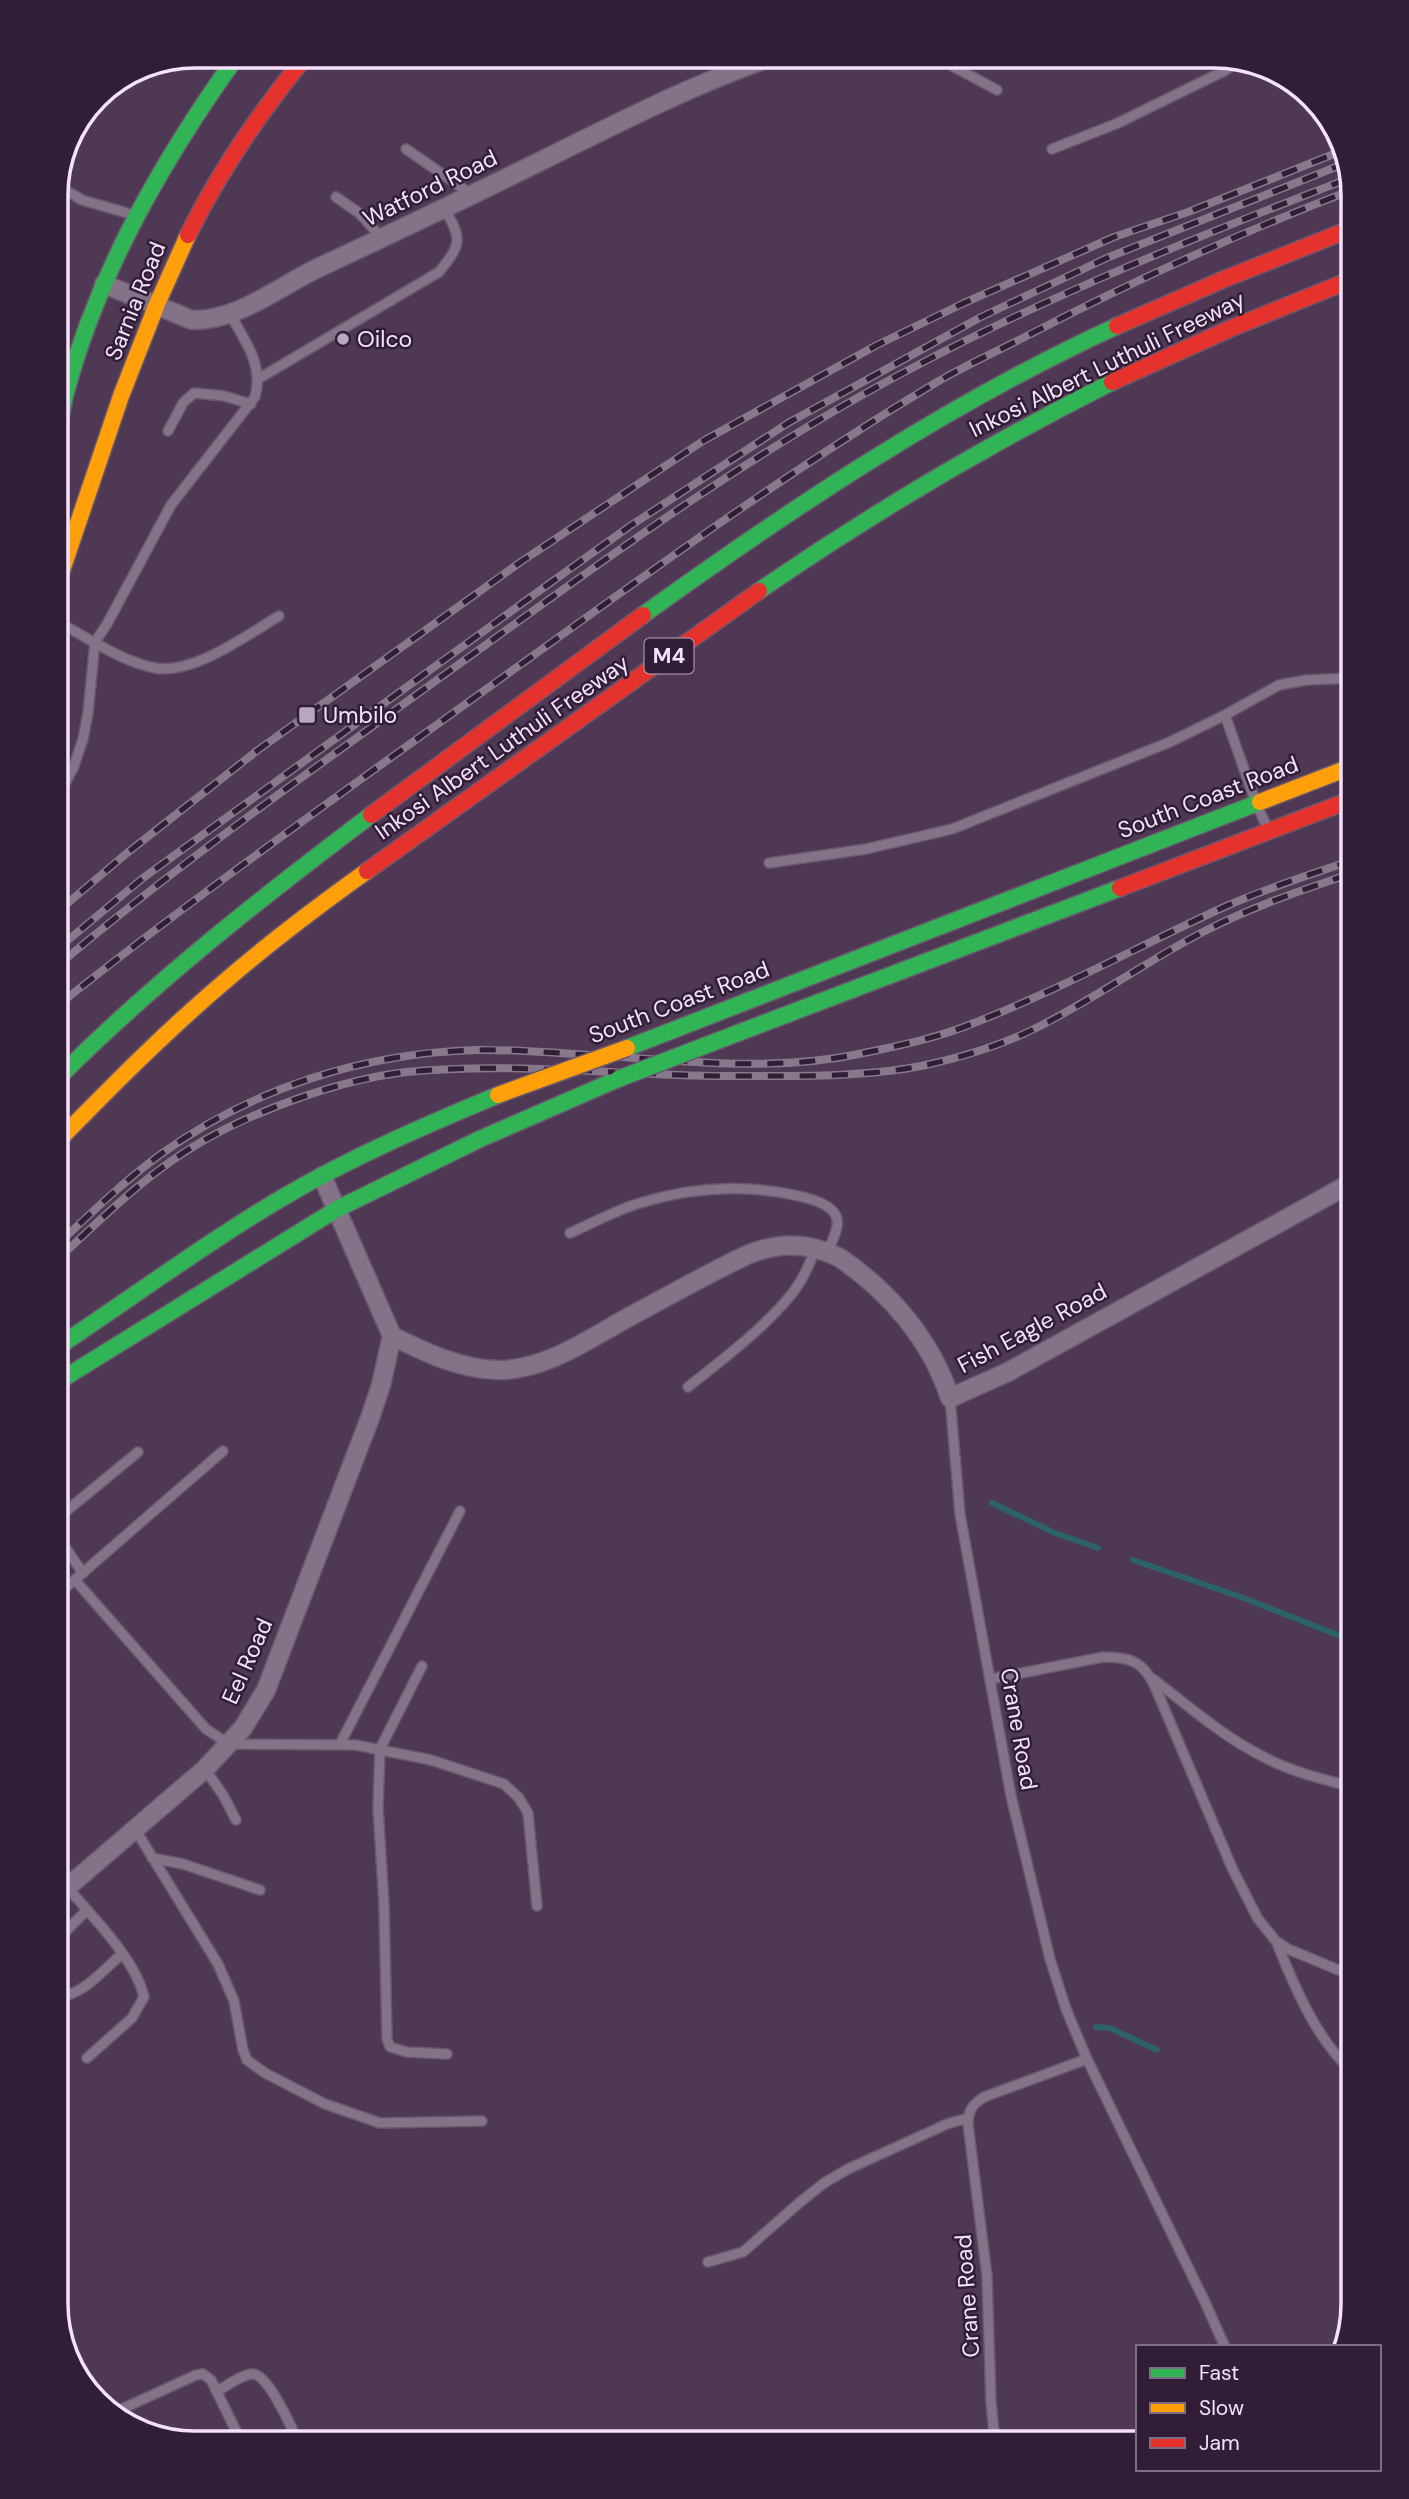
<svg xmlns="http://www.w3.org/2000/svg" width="1409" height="2499" viewBox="0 0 1409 2499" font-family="'DM Sans',sans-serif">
<rect width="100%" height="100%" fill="#4e3854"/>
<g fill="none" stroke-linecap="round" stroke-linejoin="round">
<!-- stream -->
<g stroke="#2d6266" stroke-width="6">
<path d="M992 1503 1055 1533 1098 1548"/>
<path d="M1133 1560 1241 1597 1353 1641"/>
<path d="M1096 2027 1110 2028 1157 2050"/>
<path d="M1345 2123 1353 2126"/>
</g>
<defs>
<g id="lane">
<path d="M934 56 997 90"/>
<path d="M406 149 471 194"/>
<path d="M1052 149 1118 123 1224 71 1237 62"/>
<path d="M57 185 82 200 134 215"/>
<path d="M336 197 359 213 382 238"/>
<path d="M258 379 439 272C460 246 464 239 444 209"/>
<path d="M168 431 183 403 194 393 224 396 251 404"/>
<path d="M56 621C87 637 120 661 155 668 193 675 247 635 279 616"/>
<path d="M1225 715 1279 685 1307 680 1353 678"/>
<path d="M56 801 74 766 83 739 88 713 95 642 107 624 171 505 255 397C264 365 245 341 230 314"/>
<path d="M769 863 866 849 952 829 1170 742 1225 715 1256 803 1268 829"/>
<path d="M570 1233C593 1223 616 1210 640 1203 692 1187 746 1184 799 1196 811 1199 831 1204 836 1216 841 1226 831 1242 828 1252"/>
<path d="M688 1387C721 1361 764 1328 790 1296 802 1282 809 1265 816 1248"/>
<path d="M950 1398 960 1514 1011 1796 1050 1959 1066 2009 1087 2059 1204 2300 1225 2347"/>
<path d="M56 1526 64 1513 138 1452"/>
<path d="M56 1531 58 1537 83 1573"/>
<path d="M75 1580 206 1729 229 1744 356 1745 431 1760 504 1784 519 1798 528 1813 537 1906"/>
<path d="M56 1596 223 1451"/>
<path d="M422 1666 380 1749 378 1808 384 1904 387 2039 390 2047 407 2052 447 2054"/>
<path d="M991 1679 1103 1657C1132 1657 1144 1662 1156 1689L1233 1870 1258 1919 1276 1941 1288 1949 1353 1976"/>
<path d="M1153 1679C1187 1705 1221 1735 1260 1755 1289 1771 1321 1779 1353 1787"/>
<path d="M340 1744 460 1511"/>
<path d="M205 1769 223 1795 236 1820"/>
<path d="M135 1829 218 1964 234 2001 243 2050 247 2060 265 2073 325 2104 380 2123 482 2121"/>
<path d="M152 1858 183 1864 260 1890"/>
<path d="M67 1887C91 1915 136 1960 144 1997L132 2018 87 2058"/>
<path d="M56 1941 87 1910"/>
<path d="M1277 1943C1294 1986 1317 2041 1353 2072"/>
<path d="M56 1995C78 2001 105 1968 122 1954"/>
<path d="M708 2262 743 2252 799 2203 824 2183 848 2169 947 2124 968 2118"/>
<path d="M217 2391C227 2386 242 2374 253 2374 269 2375 292 2429 299 2443"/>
<path d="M113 2413 196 2375 203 2374 211 2380 242 2443"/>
<path d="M995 2443 991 2402 987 2276 968 2124C968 2110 973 2104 984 2097L1087 2059"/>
</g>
<g id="street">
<path d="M104 284 192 320C238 321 278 287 318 268 393 233 468 197 543 160 618 123 695 83 775 56"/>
<path d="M392 1336C425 1352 459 1369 497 1370 544 1371 589 1339 629 1317 668 1296 707 1274 747 1255 778 1242 810 1242 840 1258 890 1292 931 1340 950 1398L1008 1372 1353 1182"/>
<path d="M56 1897 205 1769 243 1728 266 1690 370 1418 381 1385 392 1336 322 1176"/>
</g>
<g id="fast">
<path d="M56 439C60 423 62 407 66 392 99 270 164 158 237 56"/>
<path d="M759 591C872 513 989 444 1112 382"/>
<path d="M643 615C793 507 949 403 1117 326"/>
<path d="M738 1033 1120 888"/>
<path d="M627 1048 1260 802"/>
<path d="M56 1080C154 982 261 898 371 815"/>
<path d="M56 1348C133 1297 207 1242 287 1195 354 1156 426 1125 498 1095"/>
<path d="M56 1383 337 1209 480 1139 618 1079"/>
</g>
<g id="slow">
<path d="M56 588 121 396 157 304 188 235"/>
<path d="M1260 802 1353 766"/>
<path d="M56 1143C110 1088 164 1033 223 983 269 943 318 906 367 871"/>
</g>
<g id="jam">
<path d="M188 235C220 170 260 112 306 56"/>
<path d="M1117 326 1222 280 1353 228"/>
<path d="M1112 382 1234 327 1353 279"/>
<path d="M371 815 643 615"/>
<path d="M367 871 759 591"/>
<path d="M1120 888 1353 799"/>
</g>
</defs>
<!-- lane casing -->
<use href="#lane" stroke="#6a576e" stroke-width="12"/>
<!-- street casing -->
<use href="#street" stroke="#6a576e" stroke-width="21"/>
<!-- fast casing -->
<use href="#fast" stroke="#6a576e" stroke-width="19"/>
<!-- slow casing -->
<use href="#slow" stroke="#6a576e" stroke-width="19"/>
<!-- jam casing -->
<use href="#jam" stroke="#6a576e" stroke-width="19"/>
<!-- lane -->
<use href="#lane" stroke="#837288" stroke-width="9"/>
<!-- street -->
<use href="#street" stroke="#837288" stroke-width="18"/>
<!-- fast -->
<use href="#fast" stroke="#30b455" stroke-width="16"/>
<!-- slow -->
<use href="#slow" stroke="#ff9f0a" stroke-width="16"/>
<!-- jam -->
<use href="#jam" stroke="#e5322d" stroke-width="16"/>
<defs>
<g id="rail">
<path d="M56 913 127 853 258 750 522 561 703 441 877 345 964 303 1114 237 1188 212 1344 150"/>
<path d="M56 950 143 878 546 586 630 526 788 423 981 317 1109 257 1346 163"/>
<path d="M56 967C179 863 311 771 441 677 594 567 747 454 914 367 1054 293 1202 235 1350 178"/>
<path d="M56 1007C195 896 341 794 485 690 632 585 777 478 932 385 960 368 991 354 1021 339 1128 283 1239 233 1352 190"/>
<path d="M56 1246C90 1214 124 1181 161 1154 253 1088 364 1053 476 1050 520 1049 564 1054 608 1056 692 1062 777 1071 859 1054 897 1046 938 1038 974 1023 1059 990 1139 946 1222 908 1264 889 1309 875 1353 860"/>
<path d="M56 1261C100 1220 144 1176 196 1145 253 1111 341 1079 407 1072 512 1062 618 1075 723 1076 785 1076 865 1078 926 1065 962 1057 999 1046 1032 1030 1092 1001 1145 962 1203 932 1251 907 1302 890 1353 873"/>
</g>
</defs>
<!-- rail casing -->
<use href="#rail" stroke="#88788c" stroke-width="8"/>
<!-- rail -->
<use href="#rail" stroke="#311e36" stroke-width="5" stroke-dasharray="16" stroke-linecap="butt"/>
<defs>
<path id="fast-bridge" d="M618 1079 738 1033"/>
<path id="slow-bridge" d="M498 1095 627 1048"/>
</defs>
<!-- fast-bridge casing -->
<use href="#fast-bridge" stroke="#6a576e" stroke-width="19" stroke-linecap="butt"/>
<!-- slow-bridge casing -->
<use href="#slow-bridge" stroke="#6a576e" stroke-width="19" stroke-linecap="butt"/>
<!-- fast-bridge -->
<use href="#fast-bridge" stroke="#30b455" stroke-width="16"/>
<!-- slow-bridge -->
<use href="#slow-bridge" stroke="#ff9f0a" stroke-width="16"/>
</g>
<!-- markers -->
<g fill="#bba6c1" stroke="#311e36" stroke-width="2.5">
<circle cx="343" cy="339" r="7"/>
<rect x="298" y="706" width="18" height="18" rx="3.5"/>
</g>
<g text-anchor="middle" stroke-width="5" stroke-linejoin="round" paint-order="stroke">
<!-- shield labels -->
<rect fill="#311e36" stroke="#baa6c0" stroke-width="2" x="644.5" y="638.5" width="49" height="35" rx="5"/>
<g font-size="21" font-weight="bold" fill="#f5e1fb">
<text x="669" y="663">M4</text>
</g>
<!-- street labels -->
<g font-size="23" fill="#f5e1fb" stroke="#311e36">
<text transform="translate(430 188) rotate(-26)" y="8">Watford Road</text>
<text transform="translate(135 301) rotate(-68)" y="8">Sarnia Road</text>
<text transform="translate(1107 364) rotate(-26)" y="8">Inkosi Albert Luthuli Freeway</text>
<text transform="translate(502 747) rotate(-35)" y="8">Inkosi Albert Luthuli Freeway</text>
<text transform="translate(1208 797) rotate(-21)" y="8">South Coast Road</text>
<text transform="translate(679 1002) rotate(-21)" y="8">South Coast Road</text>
<text transform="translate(1032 1328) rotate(-28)" y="8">Fish Eagle Road</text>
<text transform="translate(247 1661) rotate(-66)" y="8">Eel Road</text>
<text transform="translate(1019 1729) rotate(80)" y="8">Crane Road</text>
<text transform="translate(967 2296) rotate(-94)" y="8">Crane Road</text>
</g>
<!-- poi labels -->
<g font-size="23" fill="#f5e1fb" stroke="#311e36" text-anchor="start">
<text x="357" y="347">Oilco</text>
<text x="323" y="723">Umbilo</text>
</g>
</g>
<!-- crop -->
<path d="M0 0H1409V2499H0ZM195 68H1214A127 127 0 0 1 1341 195V2304A127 127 0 0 1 1214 2431H195A127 127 0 0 1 68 2304V195A127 127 0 0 1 195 68Z" fill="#311e36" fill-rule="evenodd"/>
<path fill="none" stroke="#f5e1fb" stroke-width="3.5" d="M195 68H1214A127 127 0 0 1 1341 195V2304A127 127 0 0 1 1214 2431H195A127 127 0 0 1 68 2304V195A127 127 0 0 1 195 68Z"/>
<!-- legend -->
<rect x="1136" y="2345" width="245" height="126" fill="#311e36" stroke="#7f6c85" stroke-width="2"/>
<rect x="1150" y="2368" width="35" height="10" fill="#30b455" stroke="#7f6c85" stroke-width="2"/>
<text x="1199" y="2380" font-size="21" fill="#f5e1fb">Fast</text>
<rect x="1150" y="2403" width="35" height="10" fill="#ff9f0a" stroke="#7f6c85" stroke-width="2"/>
<text x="1199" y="2415" font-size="21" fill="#f5e1fb">Slow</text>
<rect x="1150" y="2438" width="35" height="10" fill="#e5322d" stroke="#7f6c85" stroke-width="2"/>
<text x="1199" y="2450" font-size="21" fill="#f5e1fb">Jam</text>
</svg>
